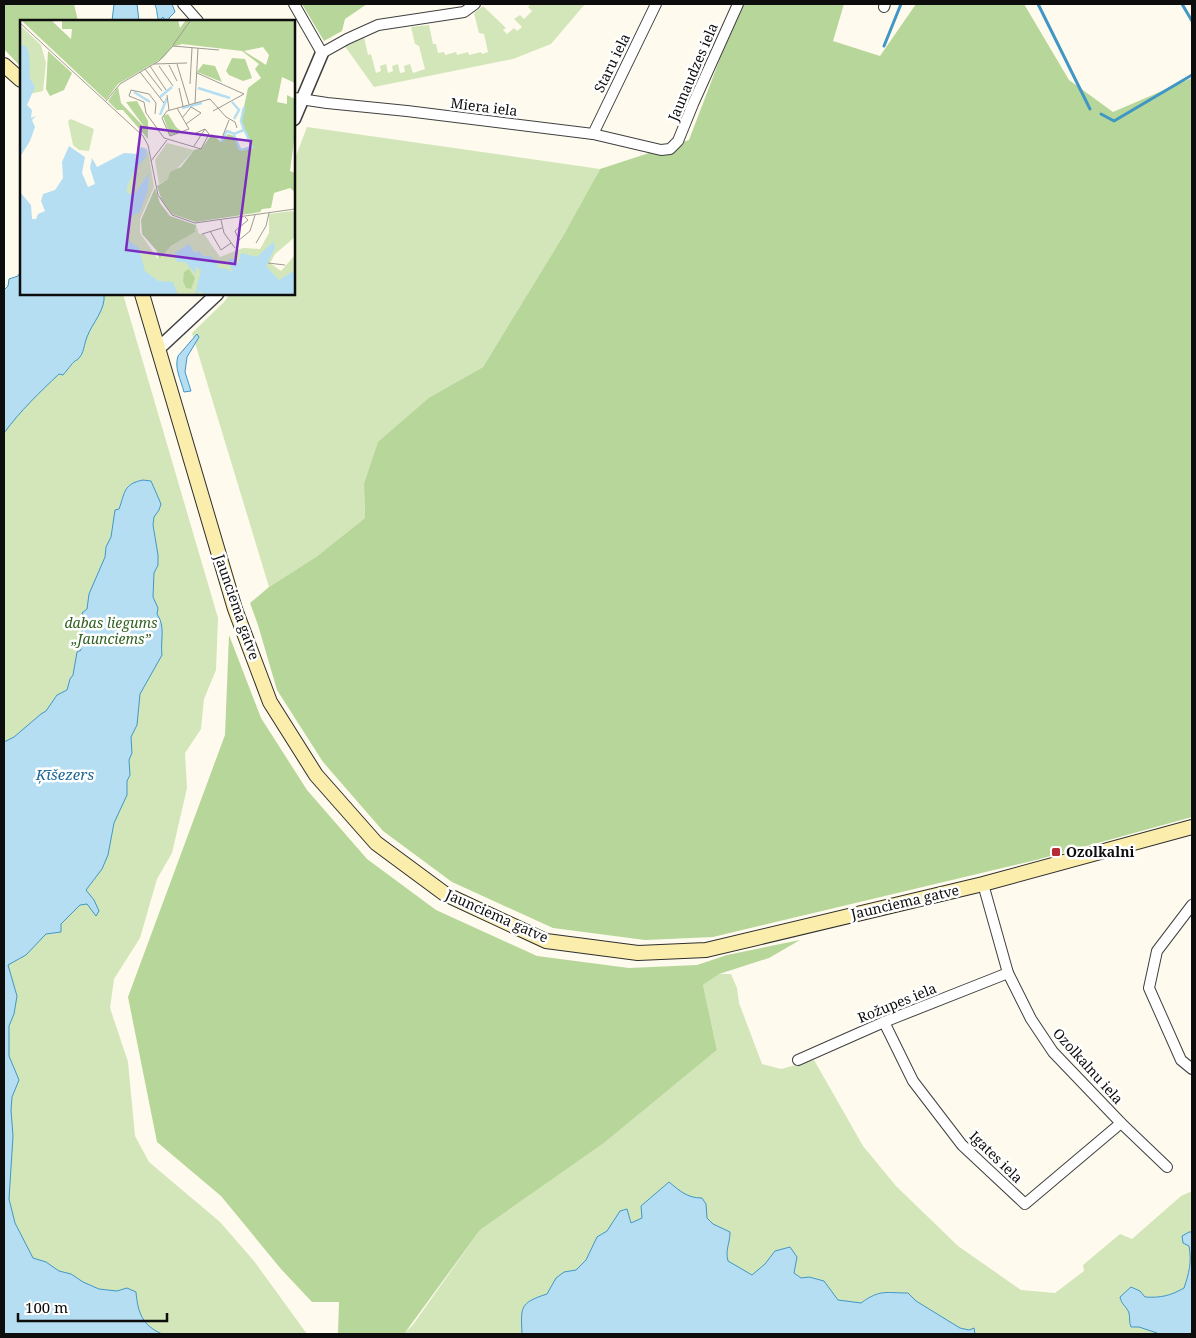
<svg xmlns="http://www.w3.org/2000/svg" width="1196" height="1338" viewBox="0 0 1196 1338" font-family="'Noto Serif',serif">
<rect width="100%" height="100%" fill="#fefaed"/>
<!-- green -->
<g fill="#d3e6b9">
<path d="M531 4H585L551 44 513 59 374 87 344 45 364 37 368 55 371 54 376 73 381 71 380 66 386 64 388 73 393 71 392 66 398 64 400 73 405 72 404 66 410 64 413 73 425 69 419 46 415 44 411 27 429 25 433 44H436L438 53 444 52 445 55 456 52 457 55 468 52 469 55 481 52 482 54 488 52 484 34 479 33 474 13 483 6 506 28 503 30 507 34 514 28 517 31 522 27 514 19 520 15 524 19 532 11 528 7Z"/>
<path d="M307 127 600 169 563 236 483 367 430 397 364 484 365 518 316 557 269 587 192 333 224 302 230 294H294V161Z"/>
<path d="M21 294H123L218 618 216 670 204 699 201 729 185 753 187 788 172 853 157 879 140 938 114 979 110 1008 128 1062 135 1136 149 1162 220 1222 254 1261 307 1334H5L4 1332V308Z"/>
<path d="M718 974H731L737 988 739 1003 762 1064 781 1069 814 1060 863 1146 896 1186 958 1246 1021 1290 1055 1293 1084 1271 1083 1265 1120 1234 1132 1239 1181 1196 1192 1191V1334H403L412 1326 480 1230 604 1143 717 1050 703 985Z"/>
</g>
<!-- forest -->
<g fill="#b7d699">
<path d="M4 4H74L78 21H21V67L4 49Z"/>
<path d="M302 4H367L345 19 342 31 324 41Z"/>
<path d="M744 4H844L833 41 880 56 916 4H1024L1069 80 1113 112 1192 78V817L1036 860 713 937 645 940 553 928 452 882 383 831 323 762 277 690 258 625 250 603 269 587 316 557 365 518 364 484 378 442 430 397 483 367 563 236 600 169 689 140 721 56Z"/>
<path d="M229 635 261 718 307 790 367 859 436 910 537 956 629 968 697 965 727 955 800 940 769 958 719 974 703 985 717 1050 604 1143 480 1230 404 1334H338L339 1302H312L281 1269 221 1196 157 1142 128 997 225 735Z"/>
</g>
<!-- water -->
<g fill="#b5def3" stroke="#4097c6">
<path d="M114 4H137L139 21H112Z"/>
<path d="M154 4H172L175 12 169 18 170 21H165L163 17 159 21C156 15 158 8 154 4Z"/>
<path d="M21 271V294H104C106 310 92 323 87 337 84 344 84 354 78 359 78 360 76 360 75 361 73 362 65 373 63 375L59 374C39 393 21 410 4 433V290L8 286 9 279 18 276Z"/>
<path d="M197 334 199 337 187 357 185 372 191 391 184 392C181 380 174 368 178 356Z"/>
<path d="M143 480 151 481 161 504 159 510 154 517 153 525 158 555V565L154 573 153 597 158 608 157 614C166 627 160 640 162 655L140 694 137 725 131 737 132 753 129 760 130 775 127 781V795L114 823 108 855 102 869 86 890 94 900 99 911 96 916 87 904 80 905 61 924V932L46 934 26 955 8 965 17 996 14 1014 9 1026V1056L19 1080 12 1097 11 1110 13 1136 9 1199 15 1223 33 1258 46 1262 59 1271 71 1274 83 1282 99 1289 117 1291 127 1288 136 1292C138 1313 142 1325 162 1334H4V742L14 737 41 714 46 711 57 695 67 690 70 679 73 675 77 652 81 650 80 639 85 620 82 613 87 609 89 594 105 557 106 547 111 537 115 510 119 509C125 493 123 484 143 480Z"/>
<path d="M669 1182C680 1191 687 1198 702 1198L706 1204 707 1218 713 1224 730 1232C730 1244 725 1249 728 1261L752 1275 765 1264 775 1251 790 1247 797 1257 794 1273 801 1278 809 1277 824 1281 838 1300 861 1303C880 1289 886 1293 908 1293L916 1301 960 1328 969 1330 974 1328 975 1334H522C521 1307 519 1303 547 1294L556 1278 564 1272 576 1270 586 1260 597 1237 607 1231 620 1211 627 1209 631 1223 642 1218 641 1206Z"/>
<path d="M1189 1232H1192V1334H1158L1157 1333 1139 1327H1131C1129 1323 1130 1317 1129 1313 1127 1307 1121 1304 1120 1297L1131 1287 1140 1291 1145 1297C1160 1298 1170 1296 1184 1288 1189 1273 1192 1262 1189 1246L1183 1243 1182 1236Z"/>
</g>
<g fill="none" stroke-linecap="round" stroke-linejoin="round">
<!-- stream -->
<g stroke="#4097c6" stroke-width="3">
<path d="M1038 4 1090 109"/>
<path d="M1182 4 1192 21"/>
<path d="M884 46 901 4"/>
<path d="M1101 114 1114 121 1192 75"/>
</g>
<defs>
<g id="minor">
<path d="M183 4 198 21"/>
<path d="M294 4 322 53 347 39 378 25 464 12 475 4"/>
<path d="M884 7 885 4"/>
<path d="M294 98 327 103 407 111 593 134 661 150 670 149 678 141 693 104 738 4"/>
<path d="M593 134 656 4"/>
<path d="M983 884 1008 973 1031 1019 1053 1052 1121 1123 1167 1167"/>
<path d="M1192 905 1157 951 1149 988 1181 1060 1192 1069"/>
<path d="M884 1022 913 1081 962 1145 1025 1204 1121 1123"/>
<path d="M798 1060 884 1022 1008 973"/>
</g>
<g id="tertiary">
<path d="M294 119 322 53"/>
<path d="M158 349 217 294"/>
</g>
<g id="secondary">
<path d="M4 65 21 80"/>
<path d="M142 294 235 609 270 702 316 775 376 843 445 894 546 941 638 953 706 950 983 884 1192 827"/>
</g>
</defs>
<!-- minor casing -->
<use href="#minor" stroke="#404040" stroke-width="12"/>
<!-- tertiary casing -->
<use href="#tertiary" stroke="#404040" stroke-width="15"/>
<!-- secondary casing -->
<use href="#secondary" stroke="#2f2f2f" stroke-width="16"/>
<!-- minor -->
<use href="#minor" stroke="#fff" stroke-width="10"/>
<!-- tertiary -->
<use href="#tertiary" stroke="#fff" stroke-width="12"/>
<!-- secondary -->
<use href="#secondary" stroke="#fbeeac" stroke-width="14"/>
</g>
<!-- markers -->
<rect fill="#b52c39" stroke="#fff" stroke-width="2" x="1051" y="847" width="10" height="10" rx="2.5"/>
<g text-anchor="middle" stroke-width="5" stroke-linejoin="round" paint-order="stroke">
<!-- street labels -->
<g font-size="14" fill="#0d0d0d" stroke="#fff">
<text transform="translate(612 63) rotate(-64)" y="5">Staru iela</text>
<text transform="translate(693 72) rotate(-67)" y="5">Jaunaudzes iela</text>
<text transform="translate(484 107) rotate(7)" y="5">Miera iela</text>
<text transform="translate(237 607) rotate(71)" y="5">Jaunciema gatve</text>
<text transform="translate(905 902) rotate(-13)" y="5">Jaunciema gatve</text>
<text transform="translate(497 916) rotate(24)" y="5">Jaunciema gatve</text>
<text transform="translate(897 1003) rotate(-22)" y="5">Rožupes iela</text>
<text transform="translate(1088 1066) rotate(48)" y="5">Ozolkalnu iela</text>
<text transform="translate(996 1157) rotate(44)" y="5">Igates iela</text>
</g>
<!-- park labels -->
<g font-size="14" font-style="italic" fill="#316121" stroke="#fff">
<text x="111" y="628">dabas liegums<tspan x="111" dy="16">„Jaunciems”</tspan></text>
</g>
<!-- poi labels -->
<g font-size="14" font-weight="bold" fill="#0d0d0d" stroke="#fff" text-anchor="start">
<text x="1066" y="857">Ozolkalni</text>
</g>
<!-- water labels -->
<g font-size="15" font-style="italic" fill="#1d6897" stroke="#fff">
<text x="65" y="780">Ķīšezers</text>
</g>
</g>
<!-- overview -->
<g transform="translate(20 20)">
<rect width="275" height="275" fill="#fefaed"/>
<path d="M0 5 21 25 26 43 23 71 0 76ZM51 99 74 109 69 131 59 130 53 125 48 101ZM147 123 174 130 148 159 139 164 135 140ZM128 130 134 167 120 199V213L138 239 151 226 175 212 176 205 179 214H184L200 237 223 228 240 229 249 213V194L272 191 275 193V217L255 234 250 243 261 251 275 235V275H148L115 256 97 168Z" fill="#d3e6b9"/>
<path d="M1 0H31L51 19 52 9H42V0H158L160 8 166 0H275V63L262 57 257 82 267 84V75L275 79V113L270 151 275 153V172L270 168 254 173 251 188 242 189 240 192 176 202 152 194 142 181 137 166 148 159 150 152 161 147 174 130 182 128 192 114 201 122 208 114 214 116 222 130 232 127 221 101 228 68 241 58 235 49 239 44 222 31 162 24 152 27 143 38 98 64 86 80ZM243 27 249 35 246 45 224 31ZM28 31 52 53 44 70 30 76 26 69ZM212 38 225 39 232 58 223 61 209 55 206 51ZM183 44 195 46 202 62 177 52ZM98 67 101 83 125 108 106 82 117 81 128 101V119L103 90H97L88 81ZM148 94 156 107 162 112 150 115 143 96ZM135 168 140 183 150 196 176 205 175 212 151 226 139 239 137 231 122 214 121 200ZM169 249 175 258 171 269 166 268 163 261 164 252Z" fill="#b7d699" fill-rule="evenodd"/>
<path d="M0 24 7 27 9 34 10 58 15 67 7 85 12 90 11 98 16 96 12 100 15 107 10 121 0 137ZM49 126 65 137 62 153 68 167 75 164 70 148 72 138 77 147 104 133 118 134 121 127 127 129 126 137 115 149 107 167V173L114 175 129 153 128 169 120 192 111 196 108 220 119 228 125 251 138 261 153 262 158 275H0V172L11 185 12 199H16L18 194 25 191 21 181 23 174 35 170 43 158 42 142ZM261 192 253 221 255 228 246 246 259 260 275 250V275H184L181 271 175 275 181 250 175 247 176 254 165 242H157L155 233 169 224 175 233 179 231 183 236H190L197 241 198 248 207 249 212 253 209 239H215V234L218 244 221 233 237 237 253 222Z" fill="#b5def3"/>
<path fill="none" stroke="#b5def3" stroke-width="2.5" d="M178 68 210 78M114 72 130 82M140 77 152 67M212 82 219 90 214 99M162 88 182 83M140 95 147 78M214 115 220 130M201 122 207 111 214 114 224 110 221 101 224 87M221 130 232 127 225 111"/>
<path fill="none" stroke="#9e9b93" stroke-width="1" d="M0 3 123 116 128 125 138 175 152 195 175 203 275 189M153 25 171 0M134 44 167 43M157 44 169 84M149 45 157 61M130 46 146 70M139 46 153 66M125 49 142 71M120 52 144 83M177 53 224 74 193 91M170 64 172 28M159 68 163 86M147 75 149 90M86 81 100 64 139 41 153 26 199 30M175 83 178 28M135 94 136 83 129 74 111 70 109 76 124 82 126 93 144 118 181 129 189 114 185 109 176 113M163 97 171 87 181 93 166 104M150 116 142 98 147 91 190 79 206 97 215 102 217 108M150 116 169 109 157 88M202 118 209 100M174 126 185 109M131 141 147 120M225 197 228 200 215 211 219 220 230 211 235 195M201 200 204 213 215 228M190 211 201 230 211 223M182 214 202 208M236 223 246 206 249 193M248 243 265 245"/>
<path fill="#7b2cbf" fill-opacity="0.15" stroke="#7b2cbf" stroke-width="2.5" d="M121 107 231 121 215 244 106 230Z"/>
<rect width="275" height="275" fill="none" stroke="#0d0d0d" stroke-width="2.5"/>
</g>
<!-- border -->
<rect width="1196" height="1338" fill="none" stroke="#0d0d0d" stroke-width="10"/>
<!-- scale -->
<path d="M18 1313v8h149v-8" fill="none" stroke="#0d0d0d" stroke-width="2.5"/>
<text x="25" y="1313" font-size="15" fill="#0d0d0d" stroke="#ffffff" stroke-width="4" paint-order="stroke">100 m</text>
</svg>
